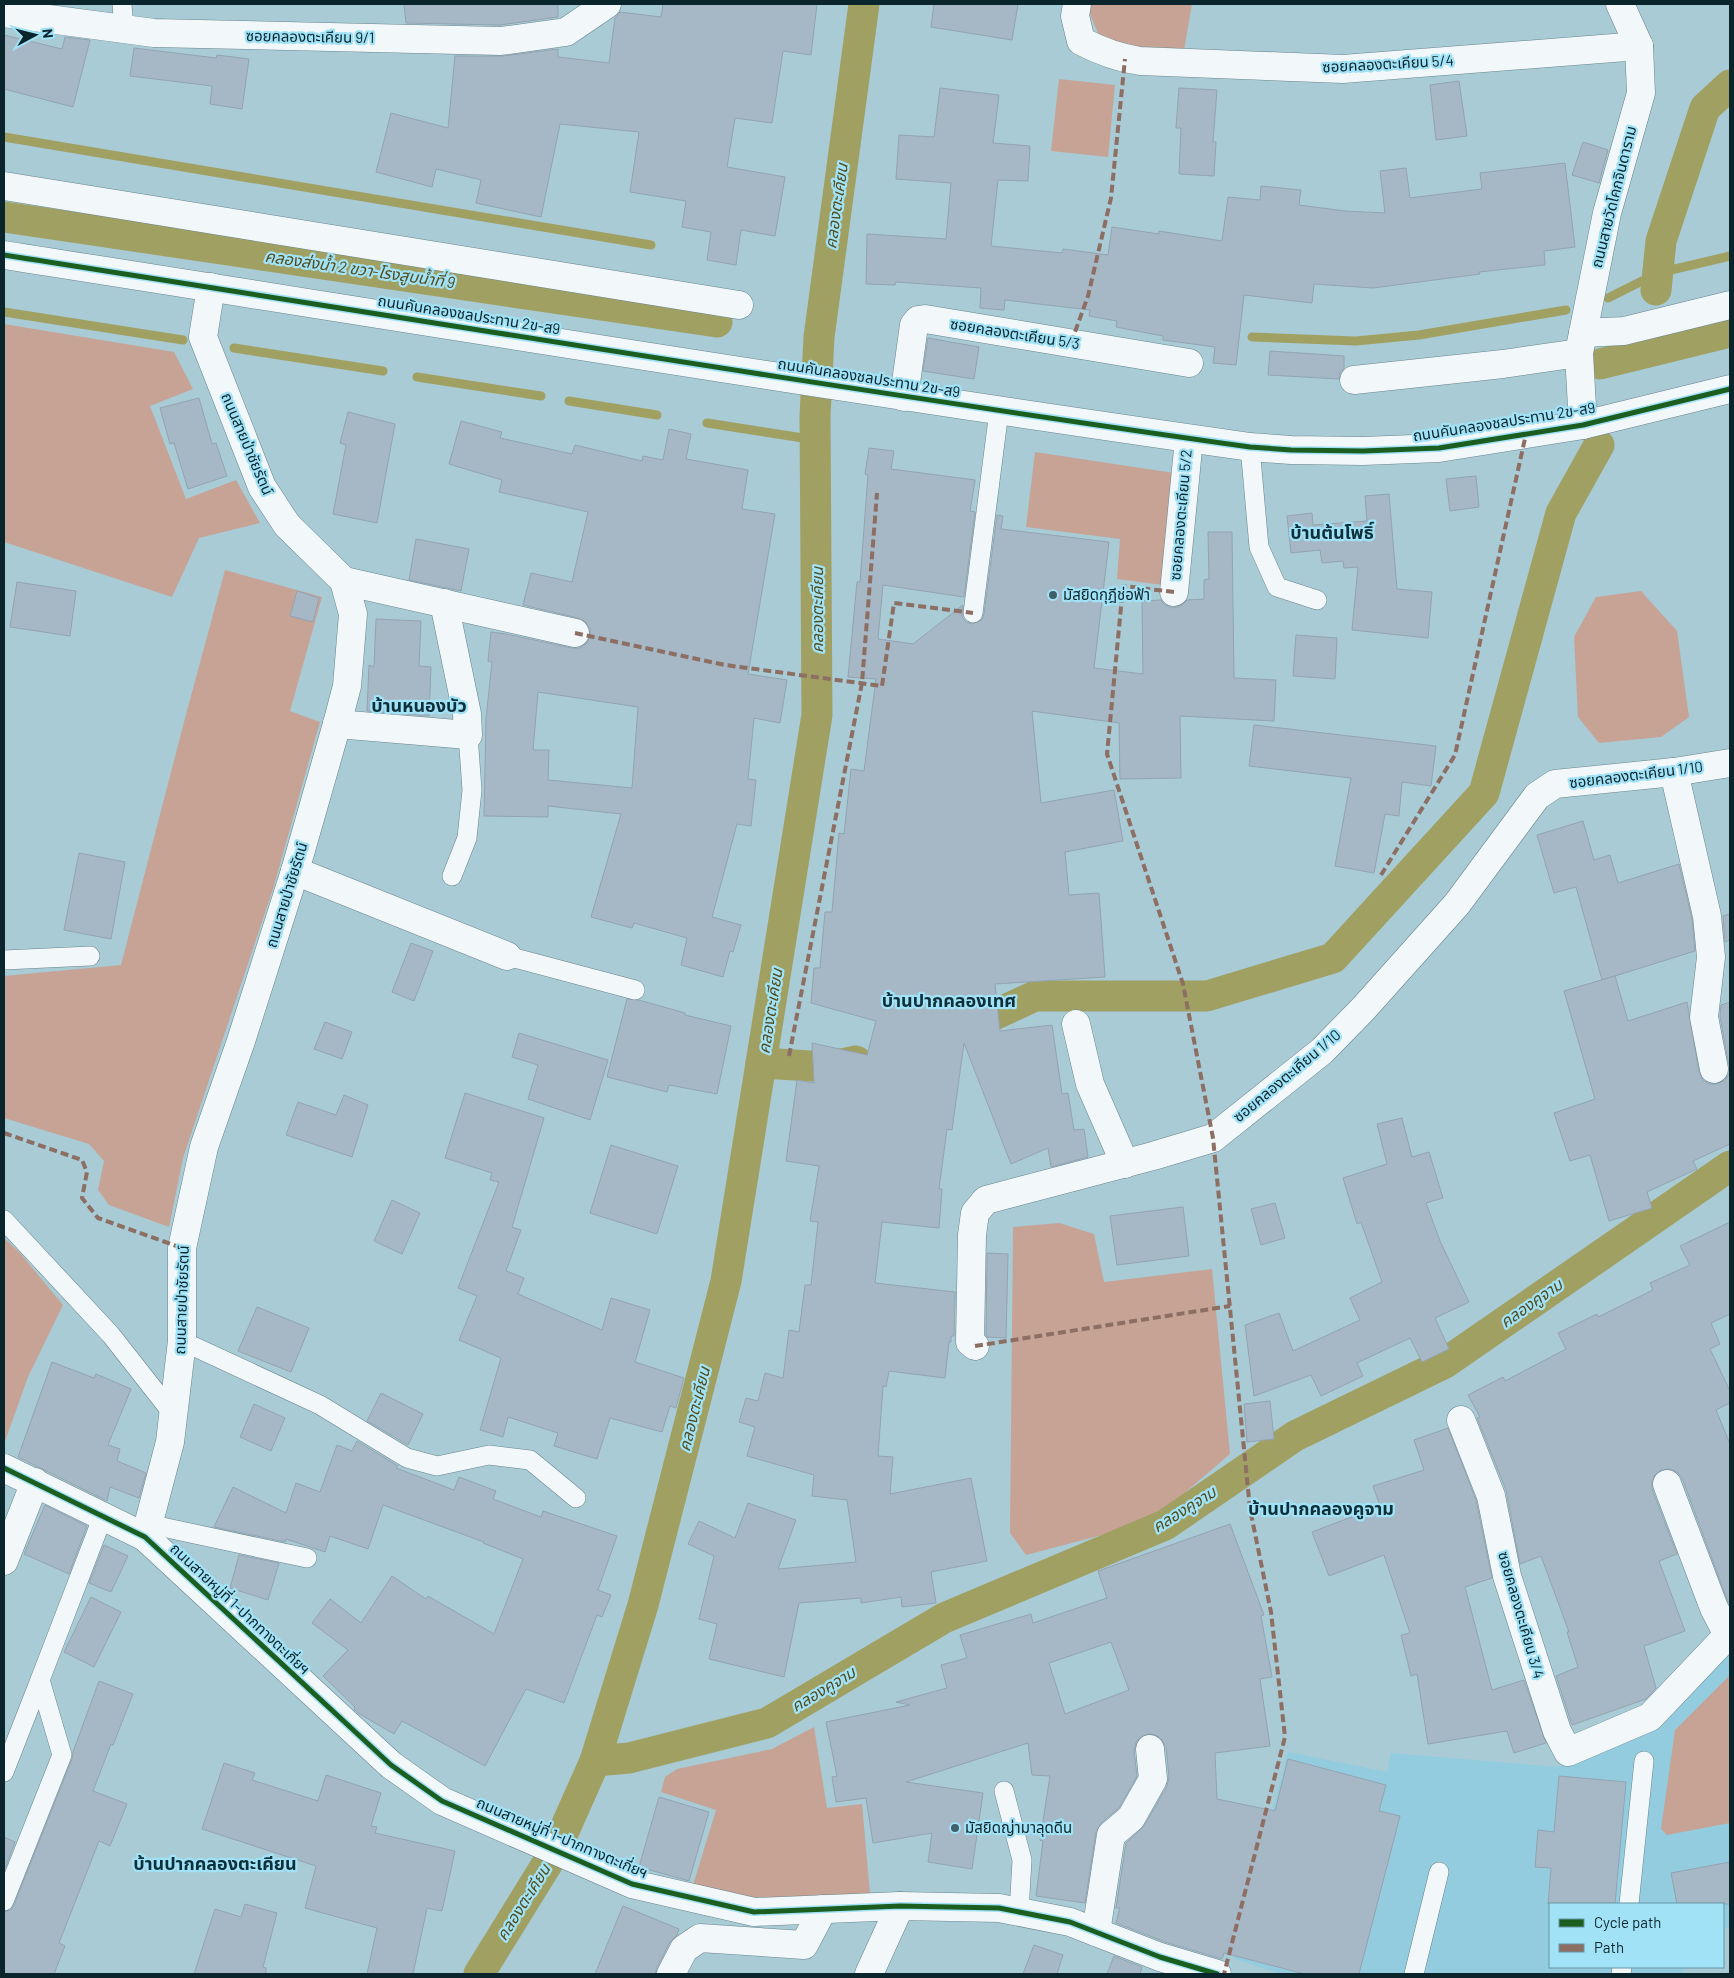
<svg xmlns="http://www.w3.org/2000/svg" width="1734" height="1978" viewBox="0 0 1734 1978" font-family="Barlow,'Noto Sans Thai',sans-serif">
<rect width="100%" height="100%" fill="#a8cbd6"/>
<!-- built -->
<path fill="#93ccde" d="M1730 1653V1927L1723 1928V1904H1550V1967H1683L1682 1974H1280L1233 1958 1288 1752 1387 1772 1391 1753 1558 1767 1663 1720Z"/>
<!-- green -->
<g fill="#c7a396">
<path d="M1089 4H1192L1183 56 1115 45 1098 33 1089 12Z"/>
<path d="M1059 79 1115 85 1108 157 1051 151Z"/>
<path d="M4 324 174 352 193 389 150 406 186 499 236 480 260 523 199 538 172 597 4 542Z"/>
<path d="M1035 452 1174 473 1163 585 1117 579 1120 539 1026 527Z"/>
<path d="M225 570 322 597 290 711 320 722 273 889 183 1158 169 1227 109 1205 98 1190 104 1161 89 1144 4 1118V976L121 965 184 722Z"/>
<path d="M1641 591 1677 631 1689 717 1661 737 1599 743 1578 717 1574 637 1596 597Z"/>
<path d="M1059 1223 1094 1234 1104 1282 1212 1269 1230 1454 1166 1509 1117 1531 1026 1555 1010 1533 1013 1227Z"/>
<path d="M4 1238 20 1253 63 1305 28 1377 4 1444Z"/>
<path d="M1730 1675V1823L1667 1835 1661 1829 1675 1730Z"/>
<path d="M814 1727 827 1808 862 1804 870 1893 817 1898H757L693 1885 716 1810 661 1792 665 1777 677 1769 772 1749Z"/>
</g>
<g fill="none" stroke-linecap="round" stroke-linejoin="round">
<!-- stream -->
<g stroke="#a1a063" stroke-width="9">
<path d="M4 137 651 245"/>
<path d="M1608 298 1658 273 1730 256"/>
<path d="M4 312 183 340"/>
<path d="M1252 337 1356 341 1419 335 1566 310"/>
<path d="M234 348 383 371"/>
<path d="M417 377 541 396"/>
<path d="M569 401 657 415"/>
<path d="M707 423 816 440"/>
</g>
<!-- canal -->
<g stroke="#a1a063" stroke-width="31">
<path d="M4 217 717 322"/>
<path d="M1656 290 1661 241 1705 108 1730 85"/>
<path d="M1600 364 1730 332"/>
<path d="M959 1031 1035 996H1207L1333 958 1484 793 1561 513 1599 445"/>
<path d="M761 1063 827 1067 856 1061"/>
<path d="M595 1761 629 1758 767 1723 944 1618 1165 1525 1295 1436 1445 1363 1730 1166"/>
<path d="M479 1974 555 1851 595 1761 643 1605 726 1281 817 715 815 416 819 337 864 4"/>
</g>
</g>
<!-- building -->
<g fill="#a6b7c6" stroke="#93a3b1" fill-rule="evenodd">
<path d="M404 4H558V17L500 25 406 23Z"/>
<path d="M663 4H817L811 55 783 51 772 123 735 118 727 167 785 177 775 236 741 230 736 265 707 260 711 232 682 227 686 201 630 192 639 132 560 124 541 217 476 203 481 180 436 169 432 187 376 172 391 113 448 128 455 56H503L558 49V57L609 63 615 18 620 12 661 17Z"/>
<path d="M934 4H1018L1012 40 931 27Z"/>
<path d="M4 35 62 49 65 37 90 40 73 107 4 89Z"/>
<path d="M134 48 216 58 217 55 249 59 242 109 210 104 212 86 130 76Z"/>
<path d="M1459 81 1467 136 1436 140 1430 85Z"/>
<path d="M940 88 999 95 993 143 1030 146 1028 181 998 180 991 246 1062 253 1063 249 1108 255 1112 227 1159 234V231L1222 241 1228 197 1260 200 1261 186 1301 190 1299 205 1345 211 1385 213 1380 171 1406 168 1410 198 1482 189 1480 173 1565 163 1575 247 1544 251 1545 265 1479 272 1480 274 1373 288 1314 284 1312 303 1244 295 1236 365 1213 363 1215 347 1163 340V336L1116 327 1117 321 1089 316 1090 310 1005 300 1004 310 980 308 981 288 896 282 895 285 866 284 867 234 946 239 951 183 896 179 899 135 934 137Z"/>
<path d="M1179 88 1217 90 1213 142H1216L1214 176 1179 174 1181 128H1176Z"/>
<path d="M1583 142 1608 150 1599 183 1572 175Z"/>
<path d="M928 338 979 347 974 379 923 371Z"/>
<path d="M1270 351 1344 356V368L1340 373 1339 379 1268 375Z"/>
<path d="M199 398 212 444 216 443 227 476 188 489 174 443 170 444 160 408Z"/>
<path d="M348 412 395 424 377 523 333 514 346 445 340 443Z"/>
<path d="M461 421 502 432 500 438 572 454 575 445 642 461 643 456 663 460 669 429 691 434 686 459 748 470 742 509 775 514 748 674 787 680 780 723 754 718 748 779 756 780 751 826 737 824 712 917 741 925 733 952 730 951 723 977 681 965 687 938 634 923 632 928 591 917 621 814 548 806V817L484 816 486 719 492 662 488 661 491 632 506 634 572 648H580L587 643 590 636V629L585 621 578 618 523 605 531 573 572 582 588 512 499 492 502 480 449 464ZM538 692 638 707 632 788 548 780 549 750H533Z"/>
<path d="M869 448 894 451 891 469 975 480 970 511 975 512 964 597 883 585 878 639 913 644 963 605 962 617 966 622 972 624 982 620 984 614 997 515 1003 516 1001 529 1109 542 1094 668 1143 674 1142 601 1161 600 1165 605 1173 608 1181 606 1187 600 1204 599V580L1209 579 1208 532H1232L1234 678 1276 680 1274 721 1180 716 1181 778 1120 779 1119 723 1032 711 1041 803 1114 790 1123 841 1065 852 1069 895 1099 893 1105 977 995 984 1000 1031 1052 1025 1062 1094 1068 1093 1074 1130 1084 1129 1088 1157 1051 1167 1048 1148 1011 1164 964 1043 952 1130 947 1129 939 1189H942L939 1228 882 1222 875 1283 955 1292 954 1336H951V1342H949L945 1378 889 1371 886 1387 883 1386 878 1456 893 1457 890 1494 971 1478 987 1561 931 1572 936 1603 902 1607 901 1597 861 1603V1598L799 1603 784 1677 709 1659 717 1624 699 1619 714 1556 688 1544 699 1521 735 1538 748 1503 796 1520 778 1569 856 1562 847 1500 812 1496 814 1475 747 1456 755 1427 739 1422 746 1398 758 1401 765 1373 783 1378 789 1330 799 1332 805 1285H811L818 1222 810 1221 819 1166 786 1161 797 1080 814 1083 812 1043 867 1055 876 1021 811 1003 814 968H820L825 912H832L839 833 844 834 851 769 864 771 876 679 848 677 857 582H860L868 475 865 474Z"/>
<path d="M1476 476 1479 507 1450 511 1446 479Z"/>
<path d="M1389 494 1397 589 1432 592 1428 638 1352 630 1358 567 1344 568 1343 561 1322 563 1320 550 1291 553 1287 516 1312 513 1313 525 1367 521 1365 496Z"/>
<path d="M416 539 469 549 461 591 409 580Z"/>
<path d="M17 582 76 591 70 636 10 627Z"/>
<path d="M297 591 319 598 313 622 290 616Z"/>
<path d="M376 619 421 621 419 666 431 667 429 716 367 711 369 665 374 667Z"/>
<path d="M1296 635 1337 638 1335 679 1293 676Z"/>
<path d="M1254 725 1436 746 1431 786 1402 782 1399 816 1385 814 1374 873 1335 866 1351 778 1249 766Z"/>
<path d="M1583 821 1594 860 1610 855 1618 883 1679 864 1692 919 1695 951 1602 980 1576 887 1554 893 1537 835Z"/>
<path d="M79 853 125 862 111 939 64 930Z"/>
<path d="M1730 914V940L1725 942 1723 916Z"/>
<path d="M411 943 433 951 414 1001 392 992Z"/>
<path d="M1615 976 1628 1021 1687 1002 1699 1072 1703 1080 1709 1084H1716L1724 1081 1729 1074V1066L1720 1016 1721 1005 1730 1002V1144L1693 1161 1697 1169 1647 1192 1652 1208 1609 1221 1590 1155 1570 1161 1554 1113 1595 1099 1564 991Z"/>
<path d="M627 999 639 1000 685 1013V1015L731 1026 717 1094 669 1085 667 1092 607 1077Z"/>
<path d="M325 1022 352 1032 342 1059 314 1049Z"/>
<path d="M519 1033 608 1060 590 1120 528 1099 538 1065 512 1057Z"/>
<path d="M465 1093 544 1118 512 1227 521 1230 506 1271 524 1278 518 1294 602 1330 611 1298 650 1310 635 1362 684 1378 676 1408 670 1406 662 1432 610 1418 597 1459 554 1446 558 1433 508 1417 503 1437 480 1430 501 1358 459 1340 477 1296 458 1288 499 1182 490 1180 492 1173 445 1158Z"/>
<path d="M344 1095 368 1105 352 1157 286 1135 298 1102 336 1115Z"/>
<path d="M1402 1118 1412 1157 1429 1152 1443 1198 1426 1203 1440 1241 1469 1302 1435 1318 1449 1349 1422 1362 1410 1338 1357 1363 1363 1376 1321 1396 1311 1375 1254 1396 1245 1325 1279 1313 1293 1351 1360 1320 1350 1298 1382 1282 1361 1222 1357 1224 1343 1178 1387 1164 1377 1124Z"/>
<path d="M611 1145 678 1166 657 1234 590 1213Z"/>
<path d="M392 1200 420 1213 402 1254 374 1241Z"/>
<path d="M1275 1203 1285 1238 1261 1245 1251 1209Z"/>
<path d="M1183 1207 1189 1256 1117 1265 1110 1216Z"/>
<path d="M1730 1222V1314L1711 1323 1720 1344 1710 1349 1730 1391V1403L1716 1410 1730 1444V1603L1728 1602 1682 1478 1677 1472 1670 1469 1661 1470 1655 1475 1652 1482V1489L1677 1554 1659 1561 1685 1631 1644 1646 1656 1688 1646 1699 1572 1725 1556 1676 1578 1667 1567 1632H1569L1541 1556 1520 1564 1506 1490 1477 1418 1480 1417 1468 1395 1503 1377 1505 1381 1566 1349 1558 1333 1597 1314 1598 1317 1653 1290 1650 1283 1690 1265 1680 1246Z"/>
<path d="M987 1253 1008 1254 1006 1338 987 1337 986 1335Z"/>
<path d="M257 1307 309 1328 291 1372 238 1351Z"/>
<path d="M52 1362 94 1378 96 1374 131 1389 108 1445 120 1449 117 1461 146 1473 139 1498 110 1487 107 1501 18 1457Z"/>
<path d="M381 1393 423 1414 408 1445 367 1421Z"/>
<path d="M1270 1401 1274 1439 1247 1442 1244 1404Z"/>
<path d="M254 1404 285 1418 271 1451 240 1437Z"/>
<path d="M1448 1428 1476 1500 1492 1578 1465 1587 1492 1690 1524 1680 1546 1743 1514 1753 1507 1731 1428 1744 1417 1674 1411 1676 1401 1635 1410 1633 1384 1555 1329 1576 1312 1532 1380 1506 1373 1486 1424 1470 1414 1440Z"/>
<path d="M357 1441 398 1466 396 1468 454 1490 459 1477 496 1491 493 1499 541 1517 543 1511 617 1536 598 1590 611 1595 602 1617 597 1615 564 1703 526 1689 485 1766 402 1721 394 1734 358 1713 354 1709 355 1707 323 1676 348 1650 312 1623 330 1599 361 1623 392 1576 426 1599 428 1596 494 1634 523 1559 483 1543 484 1542 383 1505 368 1549 330 1536 325 1552 286 1539 285 1542 214 1527 233 1487 286 1513 296 1483 320 1492 337 1445 352 1451Z"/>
<path d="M45 1505 87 1526 69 1574 24 1554Z"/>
<path d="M1230 1524 1264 1615 1261 1616 1272 1677 1260 1679 1270 1746 1215 1753 1217 1799 1275 1811 1288 1759 1386 1785 1379 1811 1400 1816 1359 1974H1305L1224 1953 1222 1959 1165 1942 1116 1923 1120 1908H1116L1126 1843 1144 1826 1167 1786 1169 1777 1166 1747 1162 1740 1156 1735 1148 1734 1141 1737 1136 1742 1134 1751 1137 1776 1119 1808 1101 1823 1096 1832 1085 1903 1036 1896 1043 1841 1040 1840 1050 1776 1032 1775 1028 1743 906 1782 983 1793 972 1869 928 1862 932 1833 873 1843 866 1798 836 1802 832 1777 837 1776 826 1722 910 1705 896 1702 947 1688 941 1665 967 1658 960 1635 1031 1614 1033 1623 1107 1598 1098 1571ZM1111 1642 1129 1690 1065 1714 1049 1663Z"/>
<path d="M104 1545 128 1556 111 1592 89 1583Z"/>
<path d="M239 1555 279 1563 268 1600 230 1588Z"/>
<path d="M91 1597 121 1612 94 1667 64 1652Z"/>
<path d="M99 1681 133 1694 113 1745 111 1744 93 1791 127 1804 110 1846 99 1841 59 1943 65 1946 54 1974H4V1912L11 1910 14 1905 72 1759 73 1752Z"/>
<path d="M224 1763 255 1773 252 1780 318 1801 326 1775 381 1793 371 1826 377 1827 375 1833 455 1851 442 1911 427 1908 413 1974H367L377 1928 305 1908 316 1866 202 1829Z"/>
<path d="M1559 1776 1626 1782 1615 1904H1548L1551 1868 1535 1867 1538 1830 1554 1832Z"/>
<path d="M659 1797 709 1812 689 1881 639 1867Z"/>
<path d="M4 1837 15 1842 4 1871Z"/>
<path d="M1730 1862V1904H1677L1671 1873Z"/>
<path d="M245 1904 277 1913 263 1967 266 1968V1974H194L215 1909 241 1917Z"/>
<path d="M623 1906 679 1929 677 1935 670 1942 657 1967 655 1974H595Z"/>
<path d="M1034 1945 1063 1955 1057 1974H1023Z"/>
<path d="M1114 1956 1142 1967 1140 1974H1107Z"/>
</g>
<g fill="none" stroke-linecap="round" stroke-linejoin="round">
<defs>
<g id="service">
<path d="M122 4 124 30"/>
<path d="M1250 447 1259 547 1277 587 1317 600"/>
<path d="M973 613 999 411"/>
<path d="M452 876 467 838 472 790 468 735"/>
<path d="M507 956 635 990"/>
<path d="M4 960 90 956"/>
<path d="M4 1220 111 1335 173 1414"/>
<path d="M182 1341 320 1405 407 1458 437 1466 489 1455 530 1460 576 1498"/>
<path d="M148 1524 307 1558"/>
<path d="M4 1772 40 1680"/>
<path d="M1004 1791 1022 1860 1019 1912"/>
<path d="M4 1901 62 1755 40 1680 103 1516"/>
<path d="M1629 1904 1644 1761"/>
<path d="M1414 1974 1439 1872"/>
<path d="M1621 1974 1622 1967"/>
</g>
<g id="minor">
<path d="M1077 4 1075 16 1081 41C1100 51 1119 58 1140 61L1343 69 1639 46"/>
<path d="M4 13 154 33 501 41 566 32 607 4"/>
<path d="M4 186 739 305"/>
<path d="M1583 333 1624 331 1730 305"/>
<path d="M1354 380 1503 364 1579 353"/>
<path d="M904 397 914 325 918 320 925 319 1189 363"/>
<path d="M1583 425 1579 353 1607 213 1641 93 1639 46 1620 4"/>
<path d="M344 581 575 633"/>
<path d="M1174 592 1189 439"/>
<path d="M337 724 468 735 467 714 444 603"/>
<path d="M1674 772 1707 916 1711 957 1704 1017 1714 1069"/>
<path d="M295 871 507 956"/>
<path d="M1076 1024 1090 1084 1125 1164"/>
<path d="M975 1346 970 1342 972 1235 975 1213 986 1200 1153 1156 1213 1138 1322 1051 1364 1008 1457 904 1537 796 1555 784 1674 772 1730 763"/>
<path d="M1461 1420 1491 1496 1507 1576 1557 1731 1568 1752 1650 1717 1730 1633"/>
<path d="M4 1468 145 1537 391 1765 442 1801 632 1884 754 1912 900 1906 999 1908 1070 1922 1160 1957 1217 1974"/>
<path d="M1667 1484 1714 1608 1728 1635"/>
<path d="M145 1537 170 1442 182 1341V1248L204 1147 241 1041 295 871 337 724 347 686 353 614 344 581 287 525 262 487 203 337 211 287"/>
<path d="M4 1561 35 1482"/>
<path d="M1096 1932 1111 1835 1131 1818 1153 1779 1150 1749"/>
<path d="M671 1974 684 1949 700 1938 804 1945 823 1909"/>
<path d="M869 1974 900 1906"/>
</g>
<path id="tertiary" d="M4 255C419 320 834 388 1250 447L1291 450 1363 451 1439 448 1583 425 1730 389"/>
</defs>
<!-- service casing -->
<use href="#service" stroke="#67848c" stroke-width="20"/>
<!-- minor casing -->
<use href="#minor" stroke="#67848c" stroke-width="29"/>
<!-- tertiary casing -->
<use href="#tertiary" stroke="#67848c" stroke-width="29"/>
<!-- service -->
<use href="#service" stroke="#f2f7f9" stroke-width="19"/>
<!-- minor -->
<use href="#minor" stroke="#f2f7f9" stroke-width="28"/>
<!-- tertiary -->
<use href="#tertiary" stroke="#f2f7f9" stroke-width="28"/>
<!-- quiet -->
<g stroke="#8d6e63" stroke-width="4" stroke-dasharray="8 4" stroke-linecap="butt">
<path d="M1071 343 1088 296 1111 198 1125 59"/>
<path d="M1174 592 1123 586 1107 754 1183 984 1213 1138 1250 1509 1271 1612 1285 1737 1224 1974"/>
<path d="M575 633 725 665 882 686 894 603 973 613"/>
<path d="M1381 875 1455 755 1526 434"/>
<path d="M789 1056 862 683 877 493"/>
<path d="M4 1133 82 1160 87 1172 82 1198 98 1218 182 1248"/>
<path d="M975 1346 1230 1306"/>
</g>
<defs>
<g id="cycleway">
<path d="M4 255C419 320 834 388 1250 447L1291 450 1363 451 1439 448 1583 425 1730 389"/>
<path d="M4 1468 145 1537 391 1765 442 1801 632 1884 754 1912 900 1906 999 1908 1070 1922 1160 1957 1217 1974"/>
</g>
</defs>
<!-- cycleway casing -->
<use href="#cycleway" stroke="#a2e2f6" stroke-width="8"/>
<!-- cycleway -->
<use href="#cycleway" stroke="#1b5e20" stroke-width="5"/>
</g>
<!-- markers -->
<g fill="#415f68" stroke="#a2e2f6" stroke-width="2">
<circle cx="1053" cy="595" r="5"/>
<circle cx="955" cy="1828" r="5"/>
</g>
<g text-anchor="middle" stroke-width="4.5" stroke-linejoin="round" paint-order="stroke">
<!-- street labels -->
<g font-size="15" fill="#0a252c" stroke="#a2e2f6">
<text transform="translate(310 37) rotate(1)" y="5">ซอยคลองตะเคียน 9/1</text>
<text transform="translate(1388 64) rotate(-3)" y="5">ซอยคลองตะเคียน 5/4</text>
<text transform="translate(1614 197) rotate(-76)" y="5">ถนนสายวัดโคกจินดาราม</text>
<text transform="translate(469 315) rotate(9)" y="5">ถนนคันคลองชลประทาน 2ข-ส9</text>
<text transform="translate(1015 334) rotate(9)" y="5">ซอยคลองตะเคียน 5/3</text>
<text transform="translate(869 378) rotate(9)" y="5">ถนนคันคลองชลประทาน 2ข-ส9</text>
<text transform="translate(1504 422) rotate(-9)" y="5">ถนนคันคลองชลประทาน 2ข-ส9</text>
<text transform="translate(247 444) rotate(67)" y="5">ถนนสายป่าชัยรัตน์</text>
<text transform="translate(1181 515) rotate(-85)" y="5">ซอยคลองตะเคียน 5/2</text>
<text transform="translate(1636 775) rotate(-7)" y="5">ซอยคลองตะเคียน 1/10</text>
<text transform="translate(287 895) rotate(-73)" y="5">ถนนสายป่าชัยรัตน์</text>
<text transform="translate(1287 1076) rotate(-40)" y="5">ซอยคลองตะเคียน 1/10</text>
<text transform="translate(182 1300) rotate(-88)" y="5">ถนนสายป่าชัยรัตน์</text>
<text transform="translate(240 1609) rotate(43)" y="5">ถนนสายหมู่ที่ 1-ปากทางตะเกี่ยฯ</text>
<text transform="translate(1521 1615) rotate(74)" y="5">ซอยคลองตะเคียน 3/4</text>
<text transform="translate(562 1838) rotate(23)" y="5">ถนนสายหมู่ที่ 1-ปากทางตะเกี่ยฯ</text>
</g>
<!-- poi labels -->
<g font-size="15" fill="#0a252c" stroke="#a2e2f6" text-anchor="start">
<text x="1063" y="600">มัสยิดกุฎีช่อฟ้า</text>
<text x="965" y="1833">มัสยิดญ่ามาลุดดีน</text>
</g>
<!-- water labels -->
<g font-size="16" font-style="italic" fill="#534b1a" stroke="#a2e2f6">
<text transform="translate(836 206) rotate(-82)" y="6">คลองตะเคียน</text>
<text transform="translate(360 269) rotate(8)" y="6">คลองส่งน้ำ 2 ขวา-โรงสูบน้ำที่ 9</text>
<text transform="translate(817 610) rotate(-90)" y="6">คลองตะเคียน</text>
<text transform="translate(770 1011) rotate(-81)" y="6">คลองตะเคียน</text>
<text transform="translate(1531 1303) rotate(-35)" y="6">คลองคูจาม</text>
<text transform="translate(694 1409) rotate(-76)" y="6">คลองตะเคียน</text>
<text transform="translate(1184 1509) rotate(-32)" y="6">คลองคูจาม</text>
<text transform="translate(823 1689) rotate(-31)" y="6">คลองคูจาม</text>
<text transform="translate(523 1902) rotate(-58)" y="6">คลองตะเคียน</text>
</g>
<!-- quarter labels -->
<g font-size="18" font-weight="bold" fill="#0e303a" stroke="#a2e2f6">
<text x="1332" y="539">บ้านต้นโพธิ์</text>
<text x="419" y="712">บ้านหนองบัว</text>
<text x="949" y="1007">บ้านปากคลองเทศ</text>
<text x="1321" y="1515">บ้านปากคลองคูจาม</text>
<text x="215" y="1870">บ้านปากคลองตะเคียน</text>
</g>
</g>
<!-- border -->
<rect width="1734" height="1978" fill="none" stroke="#0a252c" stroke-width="10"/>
<!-- legend -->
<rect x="1549" y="1903" width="175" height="65" fill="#a2e2f6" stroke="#6596a5"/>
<rect x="1559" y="1919" width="25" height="8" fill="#1b5e20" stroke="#6596a5"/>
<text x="1594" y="1928" font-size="15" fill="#0a252c">Cycle path</text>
<rect x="1559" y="1944" width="25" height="8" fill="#8d6e63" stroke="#6596a5"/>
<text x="1594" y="1953" font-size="15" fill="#0a252c">Path</text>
<!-- north arrow -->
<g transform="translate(35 35) rotate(83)" stroke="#a2e2f6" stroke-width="4" paint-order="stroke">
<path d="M0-4L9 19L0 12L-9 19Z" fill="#0a252c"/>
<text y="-8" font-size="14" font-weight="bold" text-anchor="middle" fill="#0a252c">N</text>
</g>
</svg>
